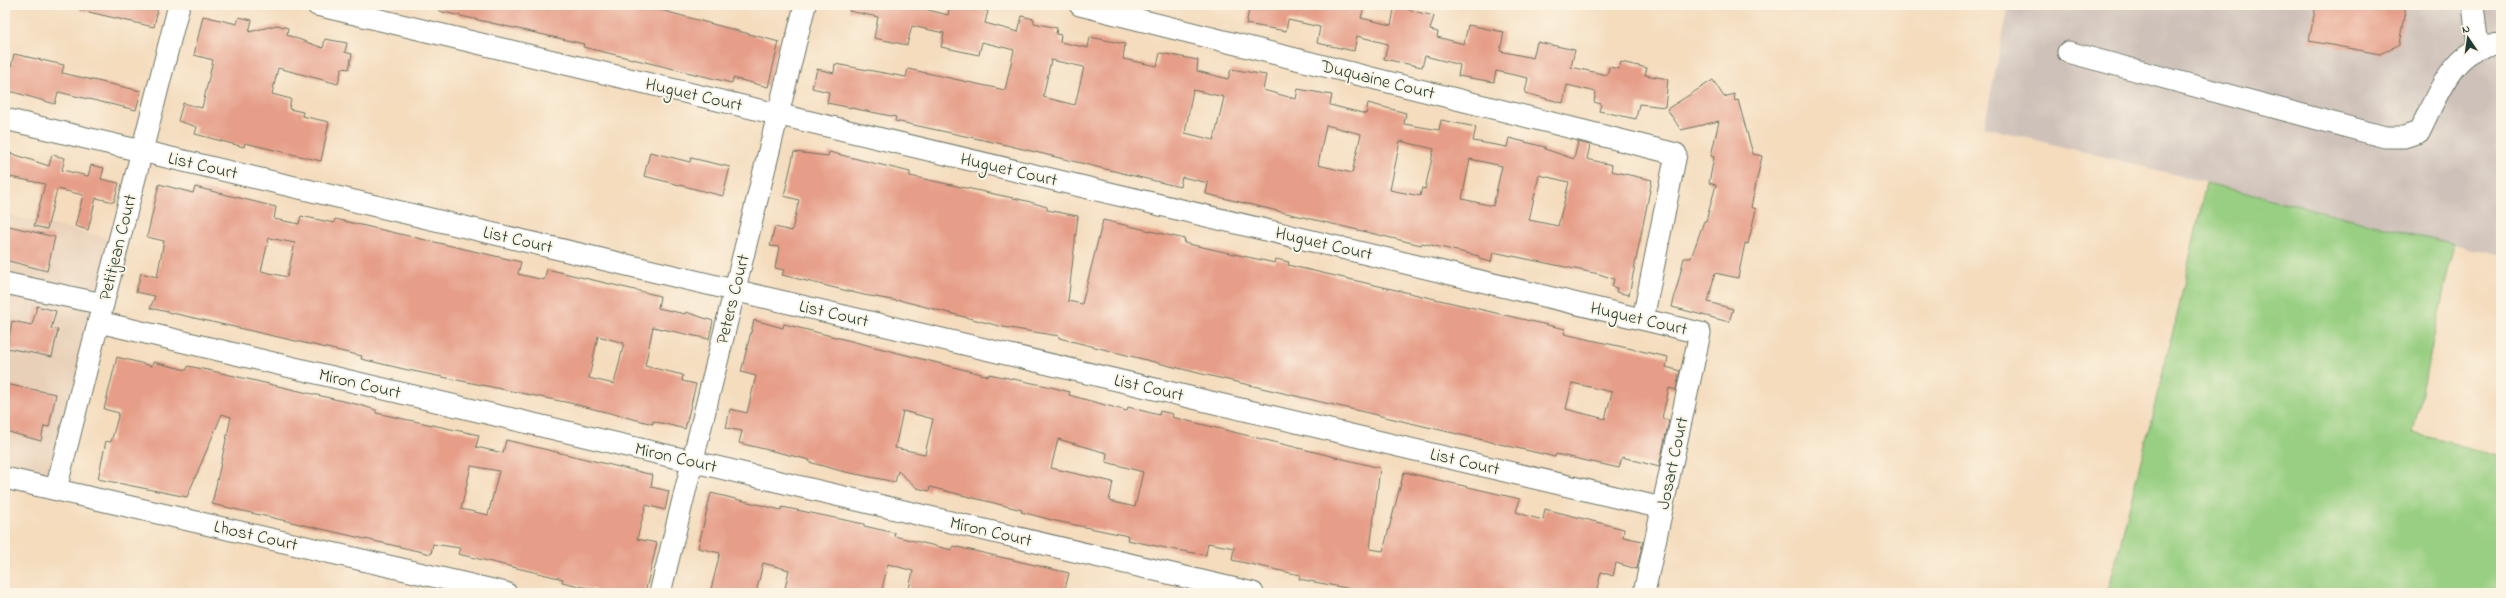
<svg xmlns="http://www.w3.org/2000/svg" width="2506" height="598" viewBox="0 0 2506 598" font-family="'Indie Flower',sans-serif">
<rect width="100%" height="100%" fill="#fcf5e5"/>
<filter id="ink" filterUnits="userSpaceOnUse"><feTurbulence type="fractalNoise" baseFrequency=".025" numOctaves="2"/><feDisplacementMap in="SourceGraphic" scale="8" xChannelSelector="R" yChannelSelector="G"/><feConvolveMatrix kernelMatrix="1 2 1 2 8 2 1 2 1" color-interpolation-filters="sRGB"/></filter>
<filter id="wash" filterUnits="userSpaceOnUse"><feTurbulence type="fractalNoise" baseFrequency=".012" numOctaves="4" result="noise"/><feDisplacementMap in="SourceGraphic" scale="16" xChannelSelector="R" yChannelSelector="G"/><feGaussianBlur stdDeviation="0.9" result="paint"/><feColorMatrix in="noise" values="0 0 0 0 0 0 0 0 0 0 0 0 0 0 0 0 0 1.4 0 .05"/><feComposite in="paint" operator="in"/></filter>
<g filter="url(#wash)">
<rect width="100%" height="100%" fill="#f4dcbd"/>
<!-- built -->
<path fill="#e8cfb7" d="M5 214 119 241 56 489 5 478Z"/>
<!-- industrial -->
<path fill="#cec1b9" d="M2009 5H2501V256L1984 127Z"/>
<!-- green -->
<path fill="#98cf82" stroke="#5c865b" d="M2206 183 2454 244 2413 433 2501 456V593H2108L2179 307Z"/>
<g id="blocks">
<!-- building -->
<g fill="#e69e88" fill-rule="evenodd">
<path d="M81 5H144L158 8 154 27 80 10Z"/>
<path d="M439 5H642L779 42 768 87 733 78 732 83 583 47 584 44 439 11Z"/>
<path d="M850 5H909L948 15 950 5H959L988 11 985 23 1018 32 1022 16 1034 19V23L1057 28 1056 34 1061 35 1060 42 1088 48 1090 37 1125 44 1123 59 1157 66 1160 53 1198 60 1197 71 1228 79 1231 69 1266 75 1263 90 1296 99 1298 89 1332 95 1330 105 1366 114 1368 103 1406 113 1404 124 1439 130 1441 120 1476 127 1473 141 1507 147 1509 138 1545 147V149L1574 159 1578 142 1590 145 1587 159 1612 165 1611 171 1652 180 1629 295 1616 292 1617 288 1612 287 1614 279 1599 274 1493 252 1491 262 1479 259V256L1422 243 1421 245 1206 194 1208 183 1182 177 1180 187 1002 144 895 121 896 117 827 103 829 92 812 88 817 69 834 73 835 64 906 77 908 69 1005 90 1014 50 982 42 979 55 941 47 944 33 912 26 907 45 874 38 878 17 849 11ZM1051 60 1084 67 1075 105 1043 97ZM1193 90 1224 97 1214 140 1185 133ZM1326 125 1361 134 1352 173 1318 165ZM1400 141 1434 149 1425 189 1422 188 1420 196 1390 190ZM1470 159 1502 166 1493 206 1462 199ZM1539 175 1569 182 1558 226 1529 220Z"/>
<path d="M1250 5H1357L1364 7 1361 18 1391 25 1395 5 1410 7 1409 10 1434 16 1430 30 1438 32 1437 37 1464 44 1468 25 1504 32 1500 51 1533 58 1537 42 1575 50 1571 67 1607 75 1609 67 1619 69 1621 62 1647 68 1645 75 1668 79 1665 107 1639 104 1636 119 1599 111 1601 104 1594 102 1596 92 1567 85 1563 103 1525 93 1528 78 1496 71 1494 82 1458 76 1460 65 1425 56 1422 67 1384 59 1388 44 1357 36 1354 51 1317 43 1320 27 1288 20 1286 31 1246 24Z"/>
<path d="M2316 5H2406L2399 44 2380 54 2309 41Z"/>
<path d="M203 16 237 24 239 17 252 20 249 32 277 25 288 28 287 35 323 48 325 39 347 43 345 52 352 54 349 69 342 68 338 84 278 68 272 94 291 99 289 109 303 112 302 116 329 122 321 161 245 143 244 147 195 134 197 127 178 121 183 103 202 108 213 60 194 55Z"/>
<path d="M14 54 64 65 62 73 141 91 136 110 58 92 55 104 6 90Z"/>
<path d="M1713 80 1724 97 1734 94 1735 101 1738 100 1753 154 1762 156 1751 207 1756 209 1748 244 1745 243 1738 278 1715 273 1708 302 1733 309 1729 322 1672 307 1684 258H1691L1704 221H1706L1716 185 1709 183 1714 157 1711 156 1719 121 1681 130 1667 109Z"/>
<path d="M650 152 690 162 691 158 730 167 723 196 644 176Z"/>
<path d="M794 152 828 156 829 152 910 172V176L1027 201 1047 207V210L1078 216 1068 301 1082 304 1103 220 1185 239 1184 243 1275 263 1276 259 1289 262 1288 265 1565 329 1564 334 1668 357 1666 367 1680 371 1676 390 1669 388 1662 418 1669 420 1659 467 1622 457 1619 468 1556 454 1555 457 1198 373 1059 338V336L1003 327 899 300 898 301 864 295 782 275 784 270 775 268 779 247 770 246 775 227 792 231 799 200 784 196ZM1572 383 1612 392 1605 419 1566 409Z"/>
<path d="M10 153 49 166 52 155 65 158 62 170 88 176 91 165 104 168 101 179 119 183 114 202 96 198 88 230 75 226 83 195 57 189 47 229 34 226 45 184 5 176Z"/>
<path d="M159 184 193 193 195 187 276 207 274 219 299 224 301 216 334 223 335 219 521 262 518 274 544 280 547 269 660 296 658 308 685 314 686 312 713 321 709 339 653 327 645 366 683 375 682 381 696 384 685 429 653 421V424L570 403 408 370 361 359 362 356 150 308 155 296 136 292 141 273 157 277 164 241 147 237ZM269 238 295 243 287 277 261 271ZM598 336 624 343 614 384 589 378Z"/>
<path d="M5 225 55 237 47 271 5 260Z"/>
<path d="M37 306 56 311 51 329 58 330 52 357 7 348 12 321 32 325Z"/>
<path d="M754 320 783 328 784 324 989 376V374L1047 386 1070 392 1069 395 1127 411 1128 407 1159 415 1160 411 1173 414 1172 417 1380 468 1370 549 1383 551 1404 472 1520 499 1516 512 1528 516 1543 520 1545 509 1624 529 1623 537 1643 541 1638 563 1637 569 1616 563 1613 576 1601 572 1596 593H1372L1299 579 1300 575 1232 560 1234 548 1208 543 1206 555 1171 549 1127 540 1128 536 1056 521 1021 512 1022 510 930 487 929 491 917 488 898 471 895 482 841 471 809 462 810 460 739 443 742 431 726 428 730 409 747 413 756 376 741 372ZM903 411 933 419 925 454 895 448ZM1058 439 1107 453 1106 462 1143 472 1135 507 1109 501 1113 482 1051 468Z"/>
<path d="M117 357 152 366 153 362 187 370 188 366 217 372 360 405 376 410V413L479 435 476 447 503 453 506 440 653 475 651 487 669 491 665 510 646 505 637 539 657 543 645 593H596V590L562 582 563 579 458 554 460 548 433 544 431 554 212 504 231 417 222 414 187 497 98 479 106 441 111 442 119 413 104 409ZM471 466 499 471 488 515 461 509Z"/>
<path d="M5 384 56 394 49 427 44 426 41 441 5 431Z"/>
<path d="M711 493 781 510 782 507 864 524V526L895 533 894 536 952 550 953 546 1069 573 1064 593H908L913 571 888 564 881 593H784L789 570 763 563 756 593H710L720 553 698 548Z"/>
</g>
</g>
</g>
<g filter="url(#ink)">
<use href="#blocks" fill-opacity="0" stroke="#6a7564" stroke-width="1"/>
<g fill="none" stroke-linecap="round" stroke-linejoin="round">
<defs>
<g id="minor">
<path d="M317 5 1700 333 1644 593"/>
<path d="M1080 5 1676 154 1643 319"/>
<path d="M2473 5 2478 47"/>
<path d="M2068 52 2385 137H2404L2419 132C2436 99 2455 40 2501 46"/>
<path d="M5 119 1662 508"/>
<path d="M5 283 103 304"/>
<path d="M99 322 1253 593"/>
<path d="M5 478 506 593"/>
<path d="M56 489 179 5"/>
<path d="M660 593 805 5"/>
</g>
</defs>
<!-- minor casing -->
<use href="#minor" stroke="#6a7564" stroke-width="23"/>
<!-- minor -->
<use href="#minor" stroke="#fff" stroke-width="21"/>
</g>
</g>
<g text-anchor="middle" stroke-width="4" stroke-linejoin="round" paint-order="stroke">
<!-- street labels -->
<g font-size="18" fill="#1f3d34" stroke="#fcf5e5">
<text transform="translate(1378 79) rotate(14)" y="6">Duquaine Court</text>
<text transform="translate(694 94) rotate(13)" y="6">Huguet Court</text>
<text transform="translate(203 165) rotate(13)" y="6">List Court</text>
<text transform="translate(1009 169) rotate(13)" y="6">Huguet Court</text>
<text transform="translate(518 239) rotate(13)" y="6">List Court</text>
<text transform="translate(1324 243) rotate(13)" y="6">Huguet Court</text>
<text transform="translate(117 247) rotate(-76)" y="6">Petitjean Court</text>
<text transform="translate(732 299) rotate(-76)" y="6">Peters Court</text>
<text transform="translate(834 313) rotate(13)" y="6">List Court</text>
<text transform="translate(1639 318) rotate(13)" y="6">Huguet Court</text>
<text transform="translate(360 383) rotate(13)" y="6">Miron Court</text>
<text transform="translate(1149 387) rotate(13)" y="6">List Court</text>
<text transform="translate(676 457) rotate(13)" y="6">Miron Court</text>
<text transform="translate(1465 461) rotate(13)" y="6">List Court</text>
<text transform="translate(1672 463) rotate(-78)" y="6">Josart Court</text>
<text transform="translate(991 531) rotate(13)" y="6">Miron Court</text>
<text transform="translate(256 535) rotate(13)" y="6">Lhost Court</text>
</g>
</g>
<!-- margin -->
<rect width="2506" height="598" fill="none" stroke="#fcf5e5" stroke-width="20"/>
<!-- north arrow -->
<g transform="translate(2468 38) rotate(347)" stroke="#fcf5e5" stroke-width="3" paint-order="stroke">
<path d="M0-3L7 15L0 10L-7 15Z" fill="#1f3d34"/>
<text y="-6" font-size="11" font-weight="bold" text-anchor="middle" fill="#1f3d34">N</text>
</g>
</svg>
